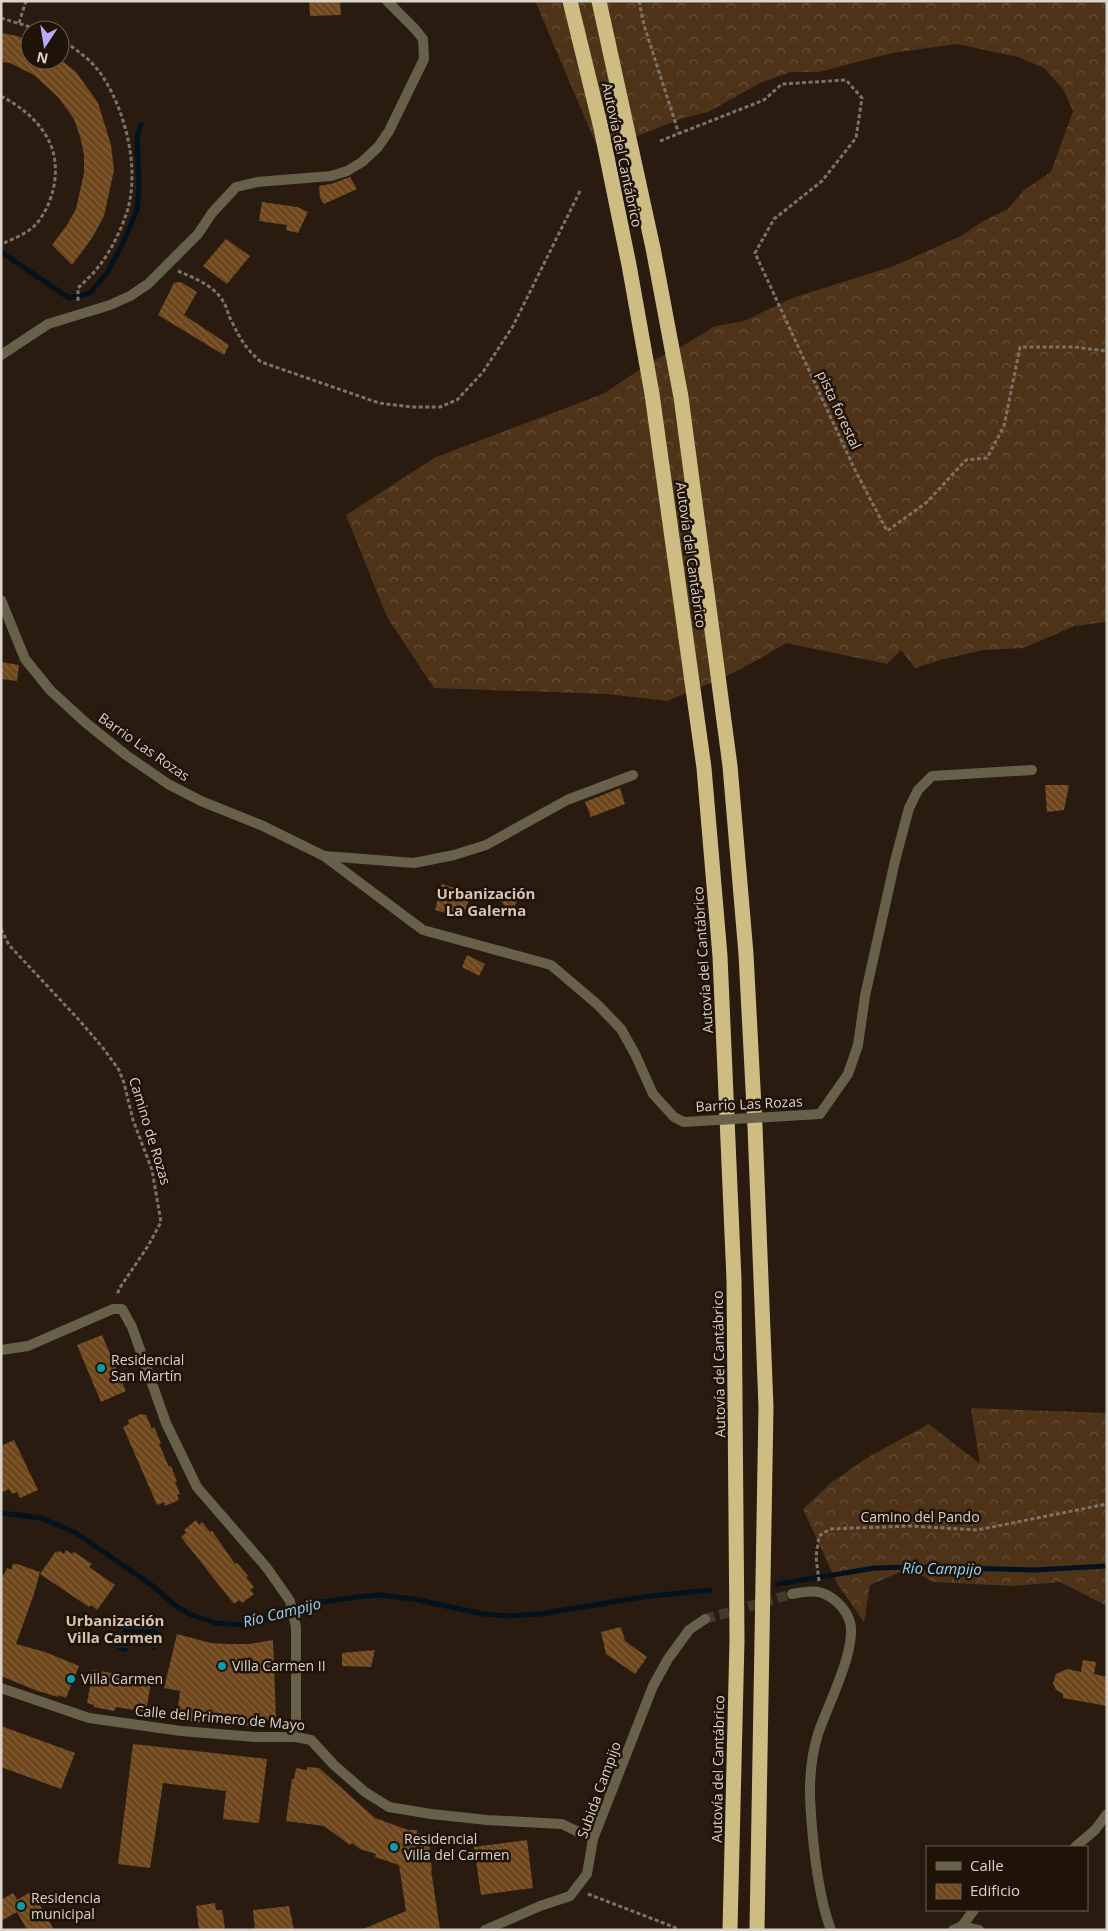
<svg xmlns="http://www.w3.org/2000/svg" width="1108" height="1931" viewBox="0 0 1108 1931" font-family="'Open Sans',sans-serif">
<defs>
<pattern id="forest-crowns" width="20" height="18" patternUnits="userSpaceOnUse" patternTransform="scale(1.25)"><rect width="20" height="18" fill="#4e3319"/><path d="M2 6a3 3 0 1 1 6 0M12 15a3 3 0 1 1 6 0" fill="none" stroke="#675039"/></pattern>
<pattern id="water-rules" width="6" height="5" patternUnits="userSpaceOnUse" patternTransform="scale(1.25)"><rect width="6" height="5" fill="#03121c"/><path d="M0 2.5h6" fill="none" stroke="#27343c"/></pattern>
<pattern id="building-back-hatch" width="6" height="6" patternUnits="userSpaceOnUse" patternTransform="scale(1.25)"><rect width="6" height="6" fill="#6f471c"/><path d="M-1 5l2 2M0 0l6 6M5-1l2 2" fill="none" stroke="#83613c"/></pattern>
</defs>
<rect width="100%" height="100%" fill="#291b0f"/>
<!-- forest -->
<g fill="url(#forest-crowns)">
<path d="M535 1H1107V622L1074 626 1024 648 983 650 944 659 915 668 901 650 887 664 786 643 763 657 725 677 667 701 607 694 434 688 387 617 346 515 436 457 603 394 654 360 681 347 715 326 744 321 795 297 894 266 961 236 983 221 1008 209 1024 190 1051 172 1073 111 1063 89 1044 68 1018 57 957 44 892 53 819 72H791L760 83 708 112 683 118 599 151Z"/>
<path d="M971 1408 1107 1413V1606L1060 1582 1013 1586 933 1582 910 1568 870 1585 864 1622 838 1585 803 1509 832 1482 870 1456 929 1424 980 1464Z"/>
</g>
<!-- water -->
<path fill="url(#water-rules)" d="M130 1616 163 1634 155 1650 133 1639 126 1653 114 1647Z"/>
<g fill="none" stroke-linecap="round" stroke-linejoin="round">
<!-- stream -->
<g stroke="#03121c" stroke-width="5">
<path d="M1 252 69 298 90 293 107 273 123 243 137 210 139 187 137 137 141 125"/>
<path d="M1 1513 41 1518 76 1533 153 1586 177 1607 192 1615 216 1623 243 1625 278 1615 301 1605 357 1597 381 1595 413 1599 484 1614 508 1616 540 1614 643 1597 710 1590"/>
<path d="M778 1584 875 1568 916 1567 1035 1570 1107 1566"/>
</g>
</g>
<!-- building -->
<g fill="url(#building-back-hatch)">
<path d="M309 1H340L341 15 310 16Z"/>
<path d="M1 33 18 36 30 42V60H61L76 72 98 103 111 145 114 170 104 216 92 238 72 265 52 245 67 225 76 209 84 173V155L80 136 74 119 58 97 34 75 10 63 1 62Z"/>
<path d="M350 177 357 189 324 204 320 198 319 186 331 184Z"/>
<path d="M262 202 297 207 308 212 298 233 286 230 287 225 259 221Z"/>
<path d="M226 239 250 256 227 284 203 266Z"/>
<path d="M181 282 197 292 184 315 229 345 224 355 158 315 174 283Z"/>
<path d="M1 662 19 665 17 681 1 679Z"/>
<path d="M1045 785H1069L1064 810 1047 812Z"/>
<path d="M620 788 625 804 591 817 585 802Z"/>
<path d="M442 884 471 893 463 918 435 910Z"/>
<path d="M510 892 516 896 517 902 513 908H506L501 901 503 894Z"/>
<path d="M467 955 485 964 479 976 462 967Z"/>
<path d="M102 1335 126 1391 101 1402 77 1345Z"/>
<path d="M141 1414 146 1415 152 1429 154 1427 161 1443 159 1444 169 1467 171 1466 177 1481 175 1482 180 1494 177 1495 179 1500 165 1506 164 1502 157 1505 123 1427 129 1424 128 1420Z"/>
<path d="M14 1440 38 1490 20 1498 17 1492 12 1494 9 1489 1 1493V1446Z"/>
<path d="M196 1520 199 1525 202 1522 210 1532 212 1531 235 1564 237 1563 248 1576 246 1577 254 1587 250 1590 254 1594 242 1603 239 1600 234 1604 181 1537 186 1533 184 1530Z"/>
<path d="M66 1550 72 1554 74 1552 92 1564 89 1567 115 1585 97 1610 91 1605 89 1607 40 1574 56 1551 57 1553 59 1551 64 1554Z"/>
<path d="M13 1564H17L40 1572 34 1594 16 1644 45 1652 79 1666 66 1698 59 1695 58 1697 35 1690 1 1676V1574L4 1575 7 1568 11 1570Z"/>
<path d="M621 1627 625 1641 647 1657 635 1674 606 1654 601 1632Z"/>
<path d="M177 1634 211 1643 227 1644H249L273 1640 276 1720 256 1721V1724L247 1725H222L179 1720 177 1717 180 1691 164 1688Z"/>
<path d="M375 1650 371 1667 342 1666V1653Z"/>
<path d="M1083 1660 1096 1662 1094 1674 1107 1677V1706L1063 1698V1694L1056 1690 1053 1683 1056 1674 1067 1669 1081 1672Z"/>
<path d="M93 1670 143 1678V1680L151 1682 146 1712 116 1707 114 1711 94 1707V1705L87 1703Z"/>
<path d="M1 1726 75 1753 61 1789 1 1767Z"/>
<path d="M133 1744 267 1759 259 1823 223 1819 226 1791 163 1783 150 1868 118 1864Z"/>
<path d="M307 1767 319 1768 375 1818 408 1830H417V1833L425 1835 426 1842H429L432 1870H431L440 1930H361L406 1911 399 1865 375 1857 376 1854 360 1849 352 1843 350 1845 324 1826 286 1821 292 1779H294L296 1768 307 1770Z"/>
<path d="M527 1840 533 1888 481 1895 474 1847Z"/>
<path d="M32 1891 54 1930H27L17 1912 1 1921V1900L13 1893 17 1900Z"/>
<path d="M215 1903 216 1910H222L223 1914 225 1930H199L196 1906Z"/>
<path d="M289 1906 294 1930H255L253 1910Z"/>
</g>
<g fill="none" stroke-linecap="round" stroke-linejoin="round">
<!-- street-tunnel -->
<path stroke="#44372b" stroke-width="10" stroke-dasharray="10 5" stroke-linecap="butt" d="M705 1619 792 1594"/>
<!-- path -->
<g stroke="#7e7267" stroke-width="3" stroke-dasharray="4 2.5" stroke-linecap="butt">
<path d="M639 1 644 25 679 134"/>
<path d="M1 18 40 30"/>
<path d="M19 23 26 1"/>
<path d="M60 39C76 49 93 61 103 77 126 113 140 169 127 212 121 230 111 251 99 266 93 274 85 281 78 288V303"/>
<path d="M1 96C20 106 38 120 48 139 62 165 55 201 37 223 29 233 13 239 1 244"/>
<path d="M660 141 764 100 782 84 846 80 862 98 856 138 822 181 774 219 755 253 854 468 887 531 927 502 966 460 987 458 1004 426 1020 347H1074L1107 351"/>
<path d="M178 271C194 278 213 285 223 301 227 307 228 315 232 322 240 339 247 350 261 362L379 403 411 407H440L457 400 483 372 513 326 580 191"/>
<path d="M1 929 9 945 80 1021 103 1048 119 1070 124 1083 133 1120 152 1170 161 1222 148 1246 119 1289 117 1296"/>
<path d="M819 1581 816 1557 819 1536 830 1529 910 1526 977 1530 1107 1504"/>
<path d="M588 1894 679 1929"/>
</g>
<!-- street -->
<g stroke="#67604a" stroke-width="10">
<path d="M1 355 48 324 110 305 130 296 148 284 198 234 212 213 236 187 257 182 331 176 347 171 362 162 378 147 389 131 424 59 423 39 415 29 387 1"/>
<path d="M1 600 25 659 50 690 86 723 126 755 168 784 201 801 263 826 324 856 423 930 551 965 598 1005 621 1029 635 1054 653 1094 674 1117 684 1122"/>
<path d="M325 856 414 863 454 855 486 845 567 800 633 775"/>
<path d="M820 1114 848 1074 858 1045 865 996 895 861 909 808 918 790 932 776 1032 770"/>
<path d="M1 1350 28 1346 113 1309H122L132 1327 166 1423 197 1487 267 1568 290 1601 296 1627V1737"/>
<path d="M792 1594C812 1590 823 1589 838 1603 843 1608 848 1615 850 1622 857 1650 827 1706 818 1734 806 1772 810 1809 814 1848 817 1875 821 1904 831 1930"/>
<path d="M1 1688 89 1718 181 1731 255 1737H296L311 1740 334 1765 365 1792 389 1807 431 1814 487 1820 562 1824 593 1839"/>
<path d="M1075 1847 1095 1830 1107 1814"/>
<path d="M962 1926 974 1910"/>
<path d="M485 1930 540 1906 570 1896 587 1874 593 1839 653 1686 668 1659 689 1630 705 1619"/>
<path d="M953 1930 962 1926 979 1930"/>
</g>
<!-- highway -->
<g stroke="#cdbd82" stroke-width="15">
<path d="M570 1 601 128 629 265 652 394 704 768 720 956 734 1280 737 1640 730 1930"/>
<path d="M599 1 653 248 681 397 730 766 746 954 755 1127 766 1407 757 1930"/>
</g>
<!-- street-bridge -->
<path stroke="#67604a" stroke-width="10" d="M684 1122 820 1114"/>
</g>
<!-- markers -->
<g fill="#0f9aa8" stroke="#1f1206" stroke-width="2">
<circle cx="101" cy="1368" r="5"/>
<circle cx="222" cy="1666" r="5"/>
<circle cx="71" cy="1679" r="5"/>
<circle cx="394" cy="1847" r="5"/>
<circle cx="21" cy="1906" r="5"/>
</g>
<g text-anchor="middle" stroke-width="5" stroke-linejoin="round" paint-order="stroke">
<!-- street labels -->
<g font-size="14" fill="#dcd3ca" stroke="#1f1206">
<text transform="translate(622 155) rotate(78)" y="5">Autovía del Cantábrico</text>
<text transform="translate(839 410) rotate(65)" y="5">pista forestal</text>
<text transform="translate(691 555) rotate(82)" y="5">Autovía del Cantábrico</text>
<text transform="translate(144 747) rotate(35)" y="5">Barrio Las Rozas</text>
<text transform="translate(703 960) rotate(-94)" y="5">Autovía del Cantábrico</text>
<text transform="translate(749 1104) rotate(-3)" y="5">Barrio Las Rozas</text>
<text transform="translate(150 1131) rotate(73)" y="5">Camino de Rozas</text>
<text transform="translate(719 1364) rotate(-91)" y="5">Autovía del Cantábrico</text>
<text x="920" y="1522">Camino del Pando</text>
<text transform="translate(220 1718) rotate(5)" y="5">Calle del Primero de Mayo</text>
<text transform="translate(718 1769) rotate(-89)" y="5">Autovía del Cantábrico</text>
<text transform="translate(599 1790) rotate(-70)" y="5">Subida Campijo</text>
</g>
<!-- poi labels -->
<g font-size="14" fill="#dcd3ca" stroke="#1f1206" text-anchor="start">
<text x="111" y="1365">Residencial<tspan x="111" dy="16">San Martín</tspan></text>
<text x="232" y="1671">Villa Carmen II</text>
<text x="81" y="1684">Villa Carmen</text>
<text x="404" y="1844">Residencial<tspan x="404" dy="16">Villa del Carmen</tspan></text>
<text x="31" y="1903">Residencia<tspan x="31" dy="16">municipal</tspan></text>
</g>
<!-- neighbourhood labels -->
<g font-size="15" font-weight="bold" fill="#d6c3b3" stroke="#1f1206">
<text x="486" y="899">Urbanización<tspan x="486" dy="17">La Galerna</tspan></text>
<text x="115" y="1626">Urbanización<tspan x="115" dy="17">Villa Carmen</tspan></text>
</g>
<!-- water labels -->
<g font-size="15" font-style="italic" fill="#92d3fc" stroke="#1f1206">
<text transform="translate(942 1569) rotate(1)" y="5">Río Campijo</text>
<text transform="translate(282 1613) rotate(-14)" y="5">Río Campijo</text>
</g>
</g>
<!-- border -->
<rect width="1108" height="1931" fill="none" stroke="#dcd3ca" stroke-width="5"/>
<!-- legend -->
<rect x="926" y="1846" width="162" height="65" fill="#1f1206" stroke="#6b5f54"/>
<rect x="936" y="1862" width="25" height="8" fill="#67604a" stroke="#6b5f54"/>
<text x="970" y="1871" font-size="15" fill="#dcd3ca">Calle</text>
<rect x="936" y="1884" width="25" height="15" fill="url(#building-back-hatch)" stroke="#6b5f54"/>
<text x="970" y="1896" font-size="15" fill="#dcd3ca">Edificio</text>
<!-- north arrow -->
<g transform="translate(45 45) rotate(192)"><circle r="24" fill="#1f1206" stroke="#6b5f54"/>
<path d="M0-4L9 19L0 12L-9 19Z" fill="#b7abf7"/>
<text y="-8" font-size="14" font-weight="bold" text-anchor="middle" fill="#dcd3ca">N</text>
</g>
</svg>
